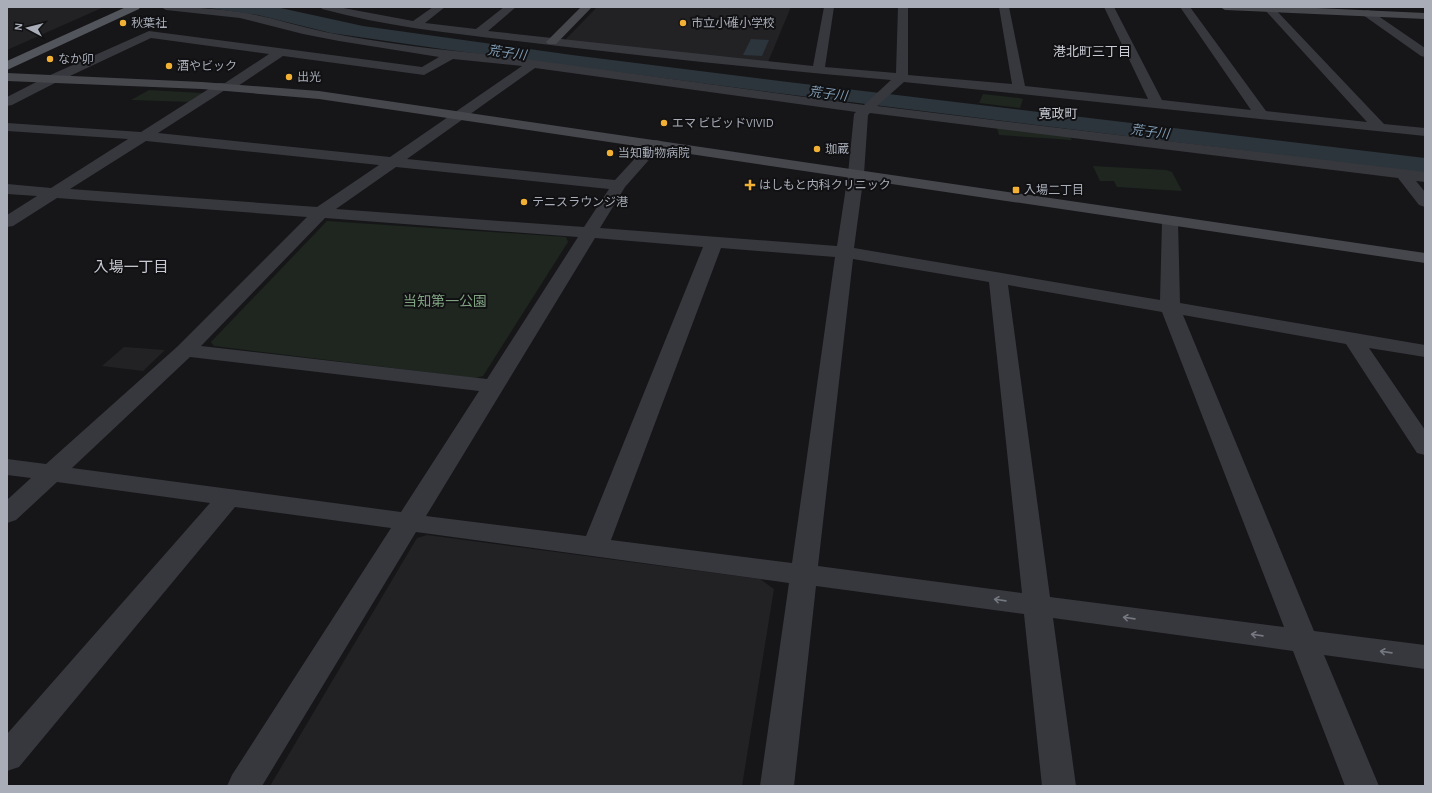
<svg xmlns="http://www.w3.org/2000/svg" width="1432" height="793" viewBox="0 0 1432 793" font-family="'Alegreya Sans','Noto Sans JP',sans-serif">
<rect width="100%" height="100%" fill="#161618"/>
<!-- built -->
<g fill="#222225">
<path d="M7 7H104L7 50Z"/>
<path d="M597 7H791L768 62 567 41 566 39Z"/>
<path d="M124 347 165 350 143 371 102 366Z"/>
<path d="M427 535 760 579 774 589 742 786H270L417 538Z"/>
</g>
<!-- green -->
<g fill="#1e261f">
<path d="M149 90 201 93 204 94 191 102 131 100Z"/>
<path d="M983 94 1019 98 1023 99 1020 108 979 103Z"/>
<path d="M997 128 1070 137 1072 140 999 135Z"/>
<path d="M1093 166 1166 170 1172 172 1182 191 1117 187 1114 181H1100Z"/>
<path d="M327 221 566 237 568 242 483 376 475 378 214 346 211 342Z"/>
</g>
<!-- water -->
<g fill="#2c353c">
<path d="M202 7H276L363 26 572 55 788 82 1425 158V173L777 93 442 49 331 33 258 15Z"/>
<path d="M751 39 769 40 762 56 743 55Z"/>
</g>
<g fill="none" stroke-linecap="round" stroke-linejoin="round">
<!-- street -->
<g fill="#37383d" fill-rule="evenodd">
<path d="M161 7C187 7 213 8 239 12 268 16 296 26 325 32 381 43 439 50 496 55L864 105 891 80C769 69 646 57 525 42 457 34 388 27 322 9L321 7H338L413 21 433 7H445L425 23 476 29 504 7H516L488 31 813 66 824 7H834L825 67 896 73 898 7H908V75L1012 84 999 7H1009L1025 86 1148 99 1104 7H1114L1162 100 1251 110 1180 7H1190L1266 111 1367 122 1264 9 1265 7H1273L1384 124 1425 128V136L904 82 877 106 1425 172V182L1416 181 1425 192V207L1419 205 1398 178 870 113 868 115 864 174 854 248 1160 300 1162 221 1164 217 1170 216 1176 217 1178 221 1180 303 1425 345V357L1369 348 1425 430V455L1417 453 1346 344 1183 315 1314 631 1425 645V669L1324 655 1379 786H1345L1293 651 1053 618 1076 786H1042L1024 614 816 586 794 786H760L789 583 416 532 262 786H227L232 775 391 528 235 507 19 767 7 771V734L210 503 57 482 16 520 7 523V500L31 478 7 475V459L46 464 178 346 307 217 57 198 13 226 7 227V215L37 196 7 194V184L51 188 128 139 7 131V123L141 132 218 83H225L269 54 151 38 55 83 12 105 7 106V97L48 76 149 31 422 67 439 57 339 41 303 34 240 18 166 10ZM283 56 424 75 453 59 522 66 390 157 158 133 225 90H232ZM535 68 856 112 854 114 848 174 837 246 600 228 625 187 663 144 661 141 656 140 651 141 615 180 407 159ZM146 141 379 165 317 207 70 189ZM396 167 609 189 584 227 336 209ZM325 218 578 237 487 379 201 346ZM595 238 703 247 586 536 426 516ZM721 248 835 257 792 563 611 540ZM853 259 989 282 1022 593 818 566ZM1008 285 1162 312 1284 627 1050 597ZM190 357 479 391 401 512 72 468Z"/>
<path d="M1367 10 1371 11 1425 48V57L1421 56 1363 15 1362 13Z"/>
</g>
<!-- secondary -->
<g fill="#45474d" fill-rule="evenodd">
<path d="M581 7H592L556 44H548L546 42Z"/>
<path d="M1220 7H1295L1425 13V19L1225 10Z"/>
<path d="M7 73 202 82 319 91 1425 253V263L319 99 202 89 7 81Z"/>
</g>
<!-- primary -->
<path fill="#53555c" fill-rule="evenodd" d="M126 7H140L139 9 7 70V61Z"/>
</g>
<!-- one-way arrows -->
<defs><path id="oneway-shaft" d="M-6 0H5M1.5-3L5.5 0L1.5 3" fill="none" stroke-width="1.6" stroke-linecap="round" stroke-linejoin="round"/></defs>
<g stroke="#757881">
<use href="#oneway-shaft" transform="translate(1000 600) rotate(-172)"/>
<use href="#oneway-shaft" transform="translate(1129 618) rotate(-172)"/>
<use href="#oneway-shaft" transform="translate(1257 635) rotate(-172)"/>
<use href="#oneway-shaft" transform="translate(1386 652) rotate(-172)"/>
</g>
<!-- markers -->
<g fill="#f2b134" stroke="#111113" stroke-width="1.5">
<circle cx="123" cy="23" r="4"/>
<circle cx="683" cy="23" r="4"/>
<circle cx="50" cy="59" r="4"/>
<circle cx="169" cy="66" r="4"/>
<circle cx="289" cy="77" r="4"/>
<circle cx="664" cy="123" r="4"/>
<circle cx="817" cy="149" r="4"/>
<circle cx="610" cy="153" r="4"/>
<path d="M748 179h4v4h4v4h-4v4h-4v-4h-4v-4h4z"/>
<rect x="1012" y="186" width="8" height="8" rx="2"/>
<circle cx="524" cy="202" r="4"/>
</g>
<g text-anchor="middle" stroke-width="4" stroke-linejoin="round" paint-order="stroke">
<!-- far-poi labels -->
<g font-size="12" fill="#a8adb8" stroke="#111113" text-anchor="start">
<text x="131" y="27">秋葉社</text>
<text x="691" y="27">市立小碓小学校</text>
<text x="58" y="63">なか卯</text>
<text x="177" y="70">酒やビック</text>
<text x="297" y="81">出光</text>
<text x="672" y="127">エマ ビビッドVIVID</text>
<text x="825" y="153">珈蔵</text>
<text x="618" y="157">当知動物病院</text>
<text x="759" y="189">はしもと内科クリニック</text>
<text x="1024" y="194">入場二丁目</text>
<text x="532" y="206">テニスラウンジ港</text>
</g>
<!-- far-neighbourhood labels -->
<g font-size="13" fill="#c9ccd4" stroke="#111113">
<text x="1092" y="56">港北町三丁目</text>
</g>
<!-- far-water labels -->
<g font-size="13" font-style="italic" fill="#7f9bb3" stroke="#111113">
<text transform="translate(507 52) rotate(8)" y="5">荒子川</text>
<text transform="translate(828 93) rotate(7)" y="5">荒子川</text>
<text transform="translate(1150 131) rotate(7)" y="5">荒子川</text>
</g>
<!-- far-quarter labels -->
<g font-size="13" fill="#c9ccd4" stroke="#111113">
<text x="1058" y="118">寛政町</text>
</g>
<!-- park labels -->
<g font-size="14" fill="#7fa381" stroke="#111113">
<text x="445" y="306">当知第一公園</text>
</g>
<!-- neighbourhood labels -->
<g font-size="15" fill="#c9ccd4" stroke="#111113">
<text x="131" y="272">入場一丁目</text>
</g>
</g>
<!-- border -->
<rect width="1432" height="793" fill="none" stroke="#a8adb8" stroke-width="16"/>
<!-- north arrow -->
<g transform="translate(28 28) rotate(277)" stroke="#111113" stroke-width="3" paint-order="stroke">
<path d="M0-3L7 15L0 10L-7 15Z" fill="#a8adb8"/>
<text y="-6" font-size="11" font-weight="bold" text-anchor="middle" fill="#a8adb8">N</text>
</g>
</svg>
